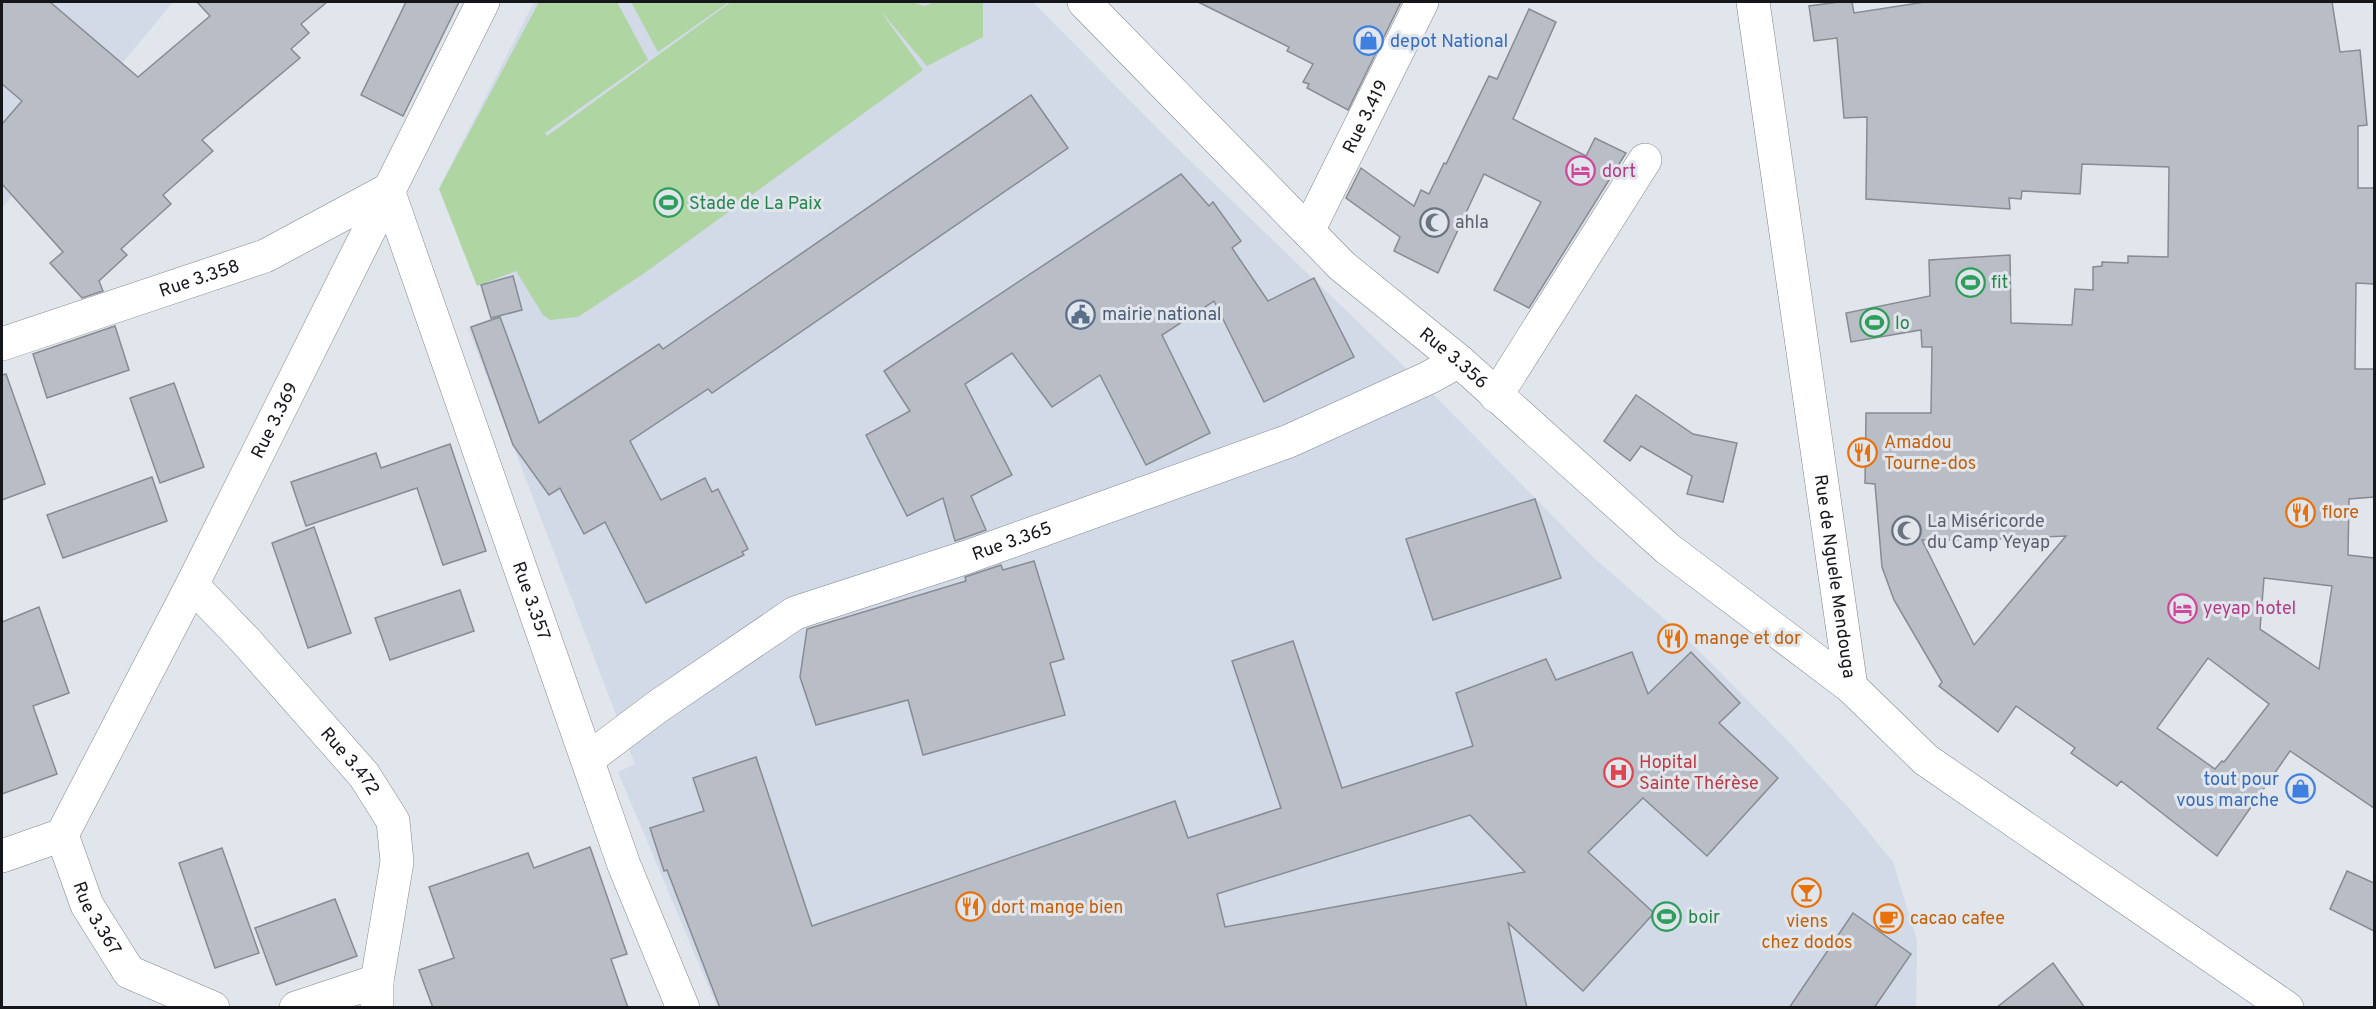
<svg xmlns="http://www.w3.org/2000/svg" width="2376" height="1009" viewBox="0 0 2376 1009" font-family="Overpass,sans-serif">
<rect width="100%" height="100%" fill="#e1e5ec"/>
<!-- built -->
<g fill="#d2dae8">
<path d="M2 2H173L2 208Z"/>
<path d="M534 2H1033L1171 142 1438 399 1594 558 1685 637 1790 743 1853 813 1893 862 1917 940 1916 1007H717L618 772 635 764 468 328 491 318 481 285 439 188Z"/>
</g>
<!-- green -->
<g fill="#afd5a3">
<path d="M539 2H617L648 60 545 133 547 136 731 2H911L925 6 935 2H983V37L927 66 879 9 923 70 646 272 578 317 550 320 543 315 516 271 477 286 439 189Z"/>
<path d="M631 2H729L658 52Z"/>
</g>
<!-- building -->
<g fill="#b9bdc5" stroke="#878b92" stroke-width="1.5" fill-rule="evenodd">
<path d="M2 2H50L138 77 210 16 197 2H327L301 24 309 33 291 49 300 58 202 140 213 151 163 195 171 204 121 249 127 255 99 281 103 291 82 298 50 263 63 252 2 184V124L22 101 2 84Z"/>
<path d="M406 2H459L403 116 361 95Z"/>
<path d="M1198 2H1401L1348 110 1307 88 1309 84 1303 82 1313 64 1287 51 1289 47Z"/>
<path d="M1839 2H1852L1854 13 1925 2H2332L2340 52 2360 50 2367 125 2358 126V188H2374V284L2356 283 2355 369H2374V497L2349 499 2348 555 2374 558V808L2290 751 2217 856 2121 781 2117 786 2071 753 2075 748 2016 706 1998 732 1939 686 1942 682 1894 600 1882 567 1875 484 1865 483 1866 413H1931L1932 347H1922L1921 330 1851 342 1846 313 1930 296 1929 260 2010 255 2011 323 2072 325 2075 289 2093 290V267L2102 266V262L2128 263V256L2168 257 2169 167 2082 164 2080 194 2022 191 2021 199 2009 198 2010 209 1866 199 1867 117 1844 118 1837 38 1814 41 1809 6ZM2066 536 1974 645 1922 540H1970ZM2264 578 2332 586 2319 669 2260 629ZM2208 658 2269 704 2224 762 2222 761 2215 769 2157 728Z"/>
<path d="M1529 9 1556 22 1513 119 1586 156 1595 138 1626 153 1529 308 1494 290 1541 202 1484 174 1438 273 1394 251 1400 237 1346 198 1361 168 1414 206 1421 190 1429 194 1444 163 1446 164 1489 76 1497 79Z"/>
<path d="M1031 95 1068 148 712 393 708 389 630 441 661 500 705 478 712 492 718 489 748 549 742 552 744 555 646 603 605 522 584 534 560 488 549 495 513 445 471 327 500 317 539 423 659 344 663 349Z"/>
<path d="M1181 174 1209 206 1213 202 1241 241 1232 248 1268 301 1314 278 1354 357 1264 402 1214 301 1162 335 1210 433 1146 465 1100 375 1052 407 1012 353 965 384 1012 475 971 496 986 530 955 541 943 498 907 516 866 435 910 411 884 371Z"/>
<path d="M513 276 522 310 491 318 481 285Z"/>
<path d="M115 326 129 370 47 398 33 354Z"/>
<path d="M6 374 45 484 2 500V375Z"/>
<path d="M174 383 204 467 160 483 130 398Z"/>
<path d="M1636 395 1693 434 1737 443 1723 502 1687 494 1692 476 1641 446 1630 461 1604 441Z"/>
<path d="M450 444 486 551 443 565 417 488 306 526 291 482 376 453 381 468Z"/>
<path d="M152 477 167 521 63 558 47 515Z"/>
<path d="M1535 499 1561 578 1433 620 1406 539Z"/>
<path d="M314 527 351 633 308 648 272 543Z"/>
<path d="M1034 561 1064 659 1050 663 1065 715 923 755 908 700 816 725 800 677 807 629 966 581 965 577 1001 565 1003 570Z"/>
<path d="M460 590 474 631 390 660 375 618Z"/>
<path d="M39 607 69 693 33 706 57 774 2 794V622Z"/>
<path d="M1293 641 1342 788 1473 746 1456 693 1546 659 1556 680 1632 652 1648 694 1691 652 1740 703 1719 723 1778 778 1707 856 1643 798 1588 852 1654 913 1583 991 1508 923 1527 1008H720L667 870 664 871 650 828 704 811 693 778 756 757 812 926 1175 801 1188 838 1281 808 1232 661ZM1470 815 1525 872 1225 927 1217 894Z"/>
<path d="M590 847 627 954 611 959 628 1008H433L419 970 454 958 429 887 528 853 534 868Z"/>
<path d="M222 848 259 953 215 968 179 863Z"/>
<path d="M2347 871 2374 883V931L2330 909Z"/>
<path d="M335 899 357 956 276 985 255 928Z"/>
<path d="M1853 913 1911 954 1874 1008H1789Z"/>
<path d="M2053 963 2085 1008H1996Z"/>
</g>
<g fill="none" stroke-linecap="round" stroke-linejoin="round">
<defs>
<g id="minor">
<path id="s1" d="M1084 2 1342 266 1459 361 1668 549 1851 687"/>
<path id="s2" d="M1753 2 1851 687 1926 760 2287 1008"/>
<path id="s3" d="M1308 231 1422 2"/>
<path id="s4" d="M2 344 265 256 388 190 624 865 683 1008"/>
<path d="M1496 396 1645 160"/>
<path id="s5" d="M192 585 245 640 364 775 393 821 397 862 377 981"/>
<path id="s6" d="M588 759 657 707 795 613 967 557 1289 441 1428 378 1459 361"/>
<path id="s7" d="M62 835 192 585 483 2"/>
<path id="s8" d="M2 856 62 835 87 905 129 972 213 1008"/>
<path d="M296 1008 377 981V1008"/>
</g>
</defs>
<!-- minor casing -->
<use href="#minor" stroke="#82868d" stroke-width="34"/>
<!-- minor -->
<use href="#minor" stroke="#fff" stroke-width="33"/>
</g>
<!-- icons -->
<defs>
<symbol id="shop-ring" viewBox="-11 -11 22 22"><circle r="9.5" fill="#e1e5ec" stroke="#3f7fe0" stroke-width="1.5"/><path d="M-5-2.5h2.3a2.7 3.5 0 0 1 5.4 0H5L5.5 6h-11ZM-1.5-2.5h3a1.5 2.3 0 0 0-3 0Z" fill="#3f7fe0"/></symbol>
<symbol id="hotel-ring" viewBox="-11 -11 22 22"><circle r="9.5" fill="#e1e5ec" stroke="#d1479c" stroke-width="1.5"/><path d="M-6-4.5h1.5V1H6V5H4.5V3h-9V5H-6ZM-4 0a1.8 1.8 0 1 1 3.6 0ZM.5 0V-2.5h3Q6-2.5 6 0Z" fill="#d1479c"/></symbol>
<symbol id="stadium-ring" viewBox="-11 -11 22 22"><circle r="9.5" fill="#e1e5ec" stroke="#2e9e5b" stroke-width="1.5"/><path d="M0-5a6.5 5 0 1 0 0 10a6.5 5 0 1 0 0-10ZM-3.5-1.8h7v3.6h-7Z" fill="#2e9e5b"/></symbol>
<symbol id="mosque-ring" viewBox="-11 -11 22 22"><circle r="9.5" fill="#e1e5ec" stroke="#6b7280" stroke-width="1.5"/><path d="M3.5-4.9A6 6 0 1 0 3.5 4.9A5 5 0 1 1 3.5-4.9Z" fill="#6b7280"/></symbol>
<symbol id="civic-ring" viewBox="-11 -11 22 22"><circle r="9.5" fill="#e1e5ec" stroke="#5c6f8a" stroke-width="1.5"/><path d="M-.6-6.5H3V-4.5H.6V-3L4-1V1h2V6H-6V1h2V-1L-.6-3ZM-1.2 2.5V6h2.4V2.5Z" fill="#5c6f8a"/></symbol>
<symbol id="restaurant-ring" viewBox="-11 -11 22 22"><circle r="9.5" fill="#e1e5ec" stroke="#e8710a" stroke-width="1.5"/><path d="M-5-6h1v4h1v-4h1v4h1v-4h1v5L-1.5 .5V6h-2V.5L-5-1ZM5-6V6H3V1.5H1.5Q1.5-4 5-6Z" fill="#e8710a"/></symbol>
<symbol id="hospital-ring" viewBox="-11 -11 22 22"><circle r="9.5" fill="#e1e5ec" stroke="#e0444e" stroke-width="1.5"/><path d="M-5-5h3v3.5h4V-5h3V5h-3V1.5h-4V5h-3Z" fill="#e0444e"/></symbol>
<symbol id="bar-ring" viewBox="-11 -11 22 22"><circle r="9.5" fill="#e1e5ec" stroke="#e8710a" stroke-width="1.5"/><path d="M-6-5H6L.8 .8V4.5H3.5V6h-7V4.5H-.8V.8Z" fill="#e8710a"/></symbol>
<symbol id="cafe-ring" viewBox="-11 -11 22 22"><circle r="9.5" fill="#e1e5ec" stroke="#e8710a" stroke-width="1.5"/><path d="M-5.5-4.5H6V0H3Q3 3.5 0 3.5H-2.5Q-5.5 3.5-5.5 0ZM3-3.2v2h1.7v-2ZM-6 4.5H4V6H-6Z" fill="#e8710a"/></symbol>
</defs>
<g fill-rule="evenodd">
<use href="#shop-ring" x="1352" y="24" width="33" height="33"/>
<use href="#hotel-ring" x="1564" y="154" width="33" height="33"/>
<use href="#stadium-ring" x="652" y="186" width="33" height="33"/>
<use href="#mosque-ring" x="1418" y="206" width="33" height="33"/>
<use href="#stadium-ring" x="1954" y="266" width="33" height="33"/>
<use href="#civic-ring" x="1064" y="298" width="33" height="33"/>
<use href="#stadium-ring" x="1858" y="306" width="33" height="33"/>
<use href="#restaurant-ring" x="1846" y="436" width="33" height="33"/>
<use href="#restaurant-ring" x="2284" y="496" width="33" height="33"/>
<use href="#mosque-ring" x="1890" y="514" width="33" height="33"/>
<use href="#hotel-ring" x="2166" y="592" width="33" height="33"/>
<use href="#restaurant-ring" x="1656" y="622" width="33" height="33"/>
<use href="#hospital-ring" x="1602" y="756" width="33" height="33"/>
<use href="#shop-ring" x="2284" y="772" width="33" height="33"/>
<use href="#bar-ring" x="1790" y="876" width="33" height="33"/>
<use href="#restaurant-ring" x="954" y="890" width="33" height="33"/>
<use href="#stadium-ring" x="1650" y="900" width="33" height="33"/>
<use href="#cafe-ring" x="1872" y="902" width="33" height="33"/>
</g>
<g text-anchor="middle" stroke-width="6" stroke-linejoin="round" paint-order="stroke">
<!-- shop labels -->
<g font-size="18" fill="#366cbe" stroke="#e1e5ec" text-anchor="start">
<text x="1390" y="47">depot National</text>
<text x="2279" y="785" text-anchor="end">tout pour<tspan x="2279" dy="21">vous marche</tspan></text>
</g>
<!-- street labels -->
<g font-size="18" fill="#151619" stroke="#e1e5ec">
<text dy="6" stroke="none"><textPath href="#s3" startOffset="128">Rue 3.419</textPath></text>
<text dy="6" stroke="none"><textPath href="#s4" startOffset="208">Rue 3.358</textPath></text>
<text dy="6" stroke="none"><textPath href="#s1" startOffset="514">Rue 3.356</textPath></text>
<text dy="6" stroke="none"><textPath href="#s7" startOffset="466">Rue 3.369</textPath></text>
<text dy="6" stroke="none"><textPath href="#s6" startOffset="482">Rue 3.365</textPath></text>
<text dy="6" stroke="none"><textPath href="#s2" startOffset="580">Rue de Nguele Mendouga</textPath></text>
<text dy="6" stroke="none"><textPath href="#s4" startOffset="852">Rue 3.357</textPath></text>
<text dy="6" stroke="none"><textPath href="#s5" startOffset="237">Rue 3.472</textPath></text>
<text dy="6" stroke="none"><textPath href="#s8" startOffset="154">Rue 3.367</textPath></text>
</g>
<!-- hotel labels -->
<g font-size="18" fill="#b23c85" stroke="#e1e5ec" text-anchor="start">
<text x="1602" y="177">dort</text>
<text x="2203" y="614">yeyap hotel</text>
</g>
<!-- leisure labels -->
<g font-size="18" fill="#27864d" stroke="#e1e5ec" text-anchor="start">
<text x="689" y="209">Stade de La Paix</text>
<text x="1991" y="288">fit</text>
<text x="1895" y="329">lo</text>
<text x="1688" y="923">boir</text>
</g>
<!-- worship labels -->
<g font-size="18" fill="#5b616d" stroke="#e1e5ec" text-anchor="start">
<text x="1455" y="228">ahla</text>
<text x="1927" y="527">La Miséricorde<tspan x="1927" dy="21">du Camp Yeyap</tspan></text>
</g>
<!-- service labels -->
<g font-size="18" fill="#4e5e75" stroke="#e1e5ec" text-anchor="start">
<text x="1102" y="320">mairie national</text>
</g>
<!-- food labels -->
<g font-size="18" fill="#c56008" stroke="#e1e5ec" text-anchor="start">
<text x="1884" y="448">Amadou<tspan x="1884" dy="21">Tourne-dos</tspan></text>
<text x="2322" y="518">flore</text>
<text x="1694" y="644">mange et dor</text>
<text x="991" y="913">dort mange bien</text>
<text x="1910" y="924">cacao cafee</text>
<text x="1807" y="927" text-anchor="middle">viens<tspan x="1807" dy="21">chez dodos</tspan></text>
</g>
<!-- health labels -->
<g font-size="18" fill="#be3a42" stroke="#e1e5ec" text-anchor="start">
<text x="1639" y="768">Hopital<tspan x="1639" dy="21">Sainte Thérèse</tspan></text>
</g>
</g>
<!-- border -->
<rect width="2376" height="1009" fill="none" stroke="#151619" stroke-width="6"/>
</svg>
